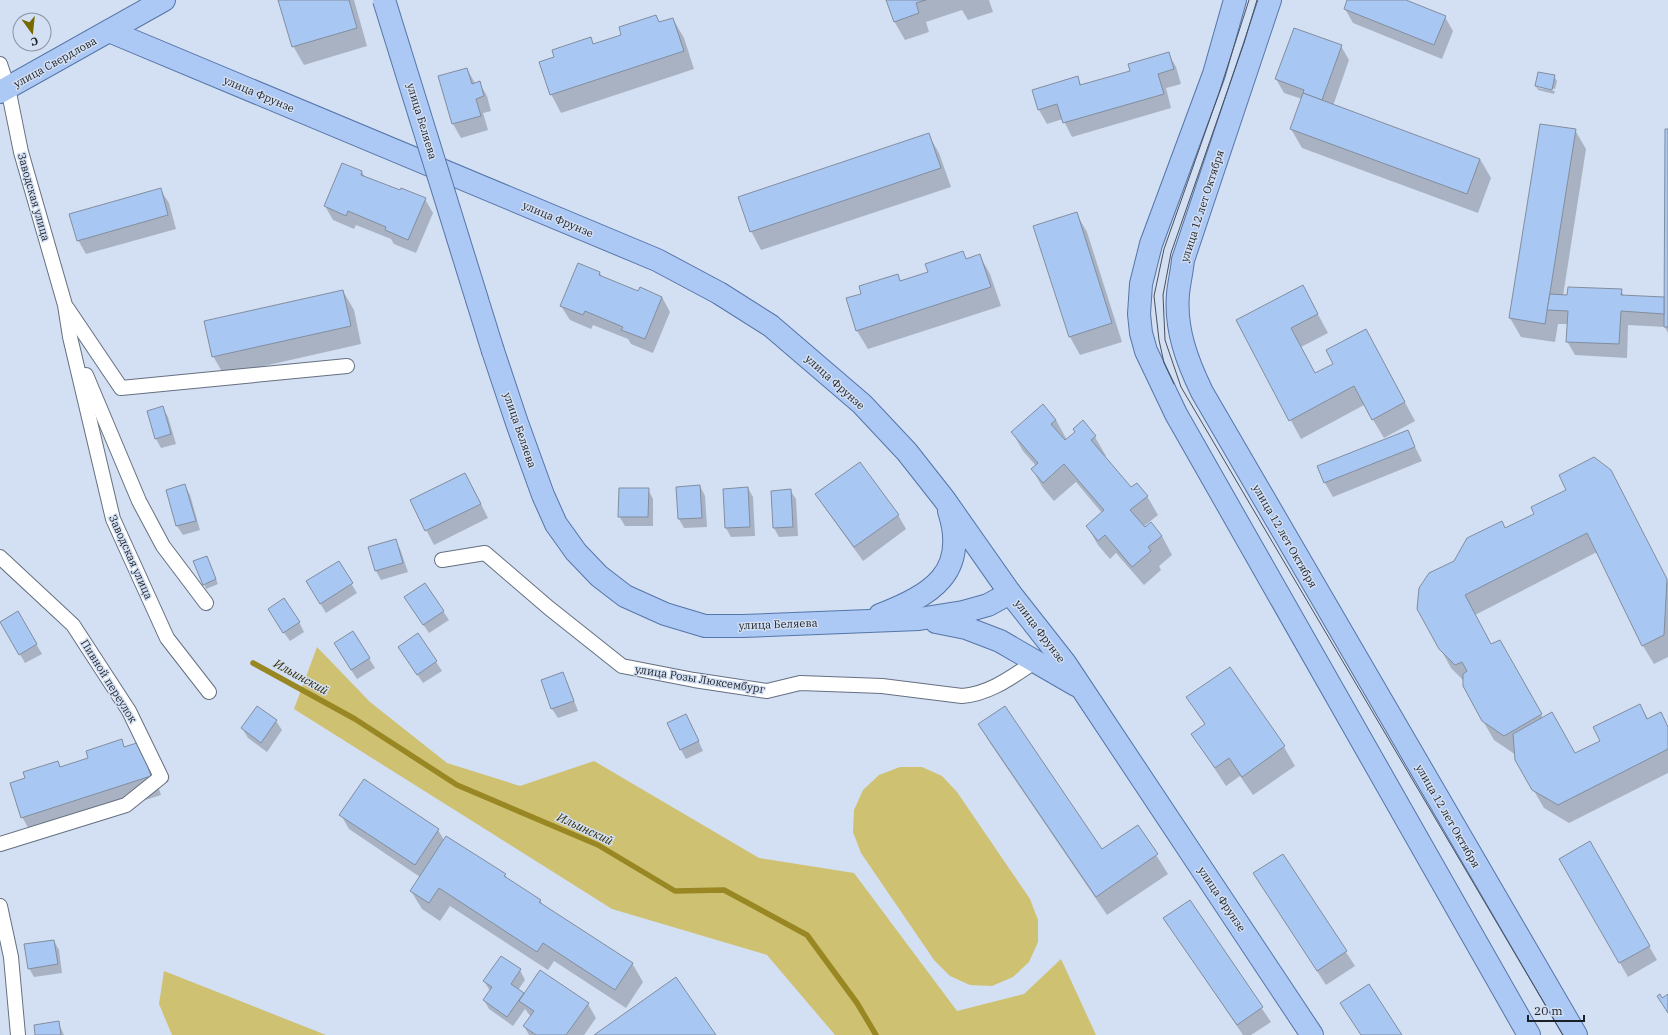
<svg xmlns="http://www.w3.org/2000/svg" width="1668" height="1035" viewBox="0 0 1668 1035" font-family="'IBM Plex Serif',serif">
<rect width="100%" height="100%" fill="#d3dff3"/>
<!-- green -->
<g fill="#cfc172">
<path d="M317 647 370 702 447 763 520 786 594 761 759 858 854 873 957 1011 1024 994 1061 959 1096 1035H835L767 955 612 909 294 709Z"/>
<path d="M900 767H922L942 776 957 792 1030 899 1038 920V942L1029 962 1013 977 992 986 970 985 950 976 934 960 861 853 853 832 854 810 863 790 879 775Z"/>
<path d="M164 971 326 1035H172L159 1004Z"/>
</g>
<!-- shadow -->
<g fill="#0003">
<path d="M280 0H354L367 46 304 65 293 46Z"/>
<path d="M887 0H989L993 12 968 20 962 10 926 22 929 32 905 40 894 21Z"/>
<path d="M1348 0H1403L1445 17 1453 31 1442 59 1353 23 1345 9Z"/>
<path d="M656 16 660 23 673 19 684 38 694 69 561 113 551 94 556 58 590 38 594 45 622 36Z"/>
<path d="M1341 46 1349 60 1333 106 1480 159 1491 178 1478 213 1302 148 1291 129 1302 99 1284 93 1276 79Z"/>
<path d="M1168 53 1176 67 1181 84 1166 88 1171 108 1072 137 1063 119 1047 124 1039 110 1077 78 1082 86 1132 71Z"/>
<path d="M467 69 475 83 479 82 487 96 491 111 483 113 488 130 461 138 453 124Z"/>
<path d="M1554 76 1557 81 1555 89 1538 86V88L1555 91 1554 94 1538 90 1536 86Z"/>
<path d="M1575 130 1586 149 1563 296 1621 290 1624 296 1665 298 1668 130V333L1665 327 1628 325 1627 358 1575 355 1567 341 1568 324H1558L1555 342 1521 337 1510 318Z"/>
<path d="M928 134 939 153 951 187 761 250 751 231Z"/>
<path d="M342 164 362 172 365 177 401 192 425 199 433 213 416 253 394 244 391 239 356 225 354 229 333 220 325 206Z"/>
<path d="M160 189 169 203 176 229 86 254 78 240Z"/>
<path d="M1076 213 1087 232 1122 342 1080 355 1070 337Z"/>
<path d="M963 253 967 260 980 256 990 274 1001 306 868 349 857 331 862 294 897 275 901 281 929 272Z"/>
<path d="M579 264 600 273 602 277 639 292 662 297 670 312 653 353 631 344 628 339 593 325 591 329 570 320 561 306Z"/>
<path d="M343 291 354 310 361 344 224 375 213 356Z"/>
<path d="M1313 305 1328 333 1301 347 1315 374 1334 364 1366 330 1415 421 1384 438 1364 405 1301 439 1237 321Z"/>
<path d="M163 408 168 417 176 444 161 448 156 439Z"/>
<path d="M1056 420 1067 440 1076 432 1082 422 1095 437 1106 456 1104 457 1131 489 1147 496 1158 515 1143 527 1162 536 1172 555 1159 566 1161 570 1144 585 1116 553 1110 559 1098 545 1087 526 1102 513 1076 482 1054 501 1043 488 1032 469 1036 466 1023 451 1012 432Z"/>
<path d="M1407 431 1422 461 1333 497 1325 483 1319 467Z"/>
<path d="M1610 471 1668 582V657L1654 664 1643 646 1597 552 1475 615 1491 645 1499 641 1543 718 1575 755 1602 742 1640 705 1648 719 1660 713 1668 727V773L1569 823 1544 808 1516 760V755L1494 740 1483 721 1464 681 1451 668 1440 648 1455 561 1505 529 1536 514Z"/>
<path d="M185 486 190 495 200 530 183 535 177 526Z"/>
<path d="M700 486 705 496 707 527 684 528 679 519Z"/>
<path d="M473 488 488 518 434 545 411 500Z"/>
<path d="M748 488 753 497 755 536 731 537 726 528Z"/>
<path d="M648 489 653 499V526H625L619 516Z"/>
<path d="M790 490 796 499 798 536 779 537 774 528Z"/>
<path d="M817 494 898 515 906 529 863 561 825 508Z"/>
<path d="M395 540 400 549 408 572 381 580 376 571 369 548Z"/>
<path d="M209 561 218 584 206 589 204 584Z"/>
<path d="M338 562 357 593 326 613 312 590Z"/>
<path d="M411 607 443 611 449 620 429 633Z"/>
<path d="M18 612 42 654 25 663 1 621Z"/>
<path d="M274 619 299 622 304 632 290 641Z"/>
<path d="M353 632 375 668 357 679 340 653Z"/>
<path d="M418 634 442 671 423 683 405 656Z"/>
<path d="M1229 668 1284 747 1295 766 1253 795 1240 776 1226 786 1192 734 1205 725 1187 697Z"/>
<path d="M562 673 567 682 578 711 558 718 552 709 542 680Z"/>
<path d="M257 708 276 721 282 730 267 752 248 738 242 728Z"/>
<path d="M691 724 703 751 686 759 681 750Z"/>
<path d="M979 725 1102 851 1138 826 1168 874 1107 915 990 743Z"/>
<path d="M121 741 125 748 150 762 161 795 33 836 22 817 26 779 57 762 61 768 90 759Z"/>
<path d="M341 815 438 830 444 840 446 837 505 875 508 880 540 900 543 905 632 963 643 982 626 1008 554 961 548 970 450 906 440 921 422 909 411 891 420 877 349 829Z"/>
<path d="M1589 842 1657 960 1628 977 1560 859Z"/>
<path d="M1283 855 1355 966 1326 985 1254 874Z"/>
<path d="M1189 901 1271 1022 1251 1035H1243L1165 919Z"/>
<path d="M54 941 59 950 62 973 34 977 29 968Z"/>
<path d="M520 970 525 980 518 990 524 994 588 1004 596 1018 584 1035H529L524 1026 531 1017 525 1009 513 1026 489 1009 484 1000 490 991 484 981Z"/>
<path d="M58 1022 64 1035H36Z"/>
</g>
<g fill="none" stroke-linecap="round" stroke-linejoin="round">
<!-- stream -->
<path stroke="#988722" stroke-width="5.5" d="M253 663 355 719 457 785 598 845 675 891 724 890 807 935 857 1003 876 1035"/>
</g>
<!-- building -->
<g fill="#a9c7f3" stroke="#828e9f">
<path d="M278 0H349L357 28 292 47Z"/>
<path d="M886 0H926L916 3 919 13 894 22Z"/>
<path d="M1347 0H1406L1446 16 1434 45 1344 9Z"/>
<path d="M656 15 659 22 673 18 684 51 550 95 539 62 554 57 552 50 591 37 593 44 621 35 619 27Z"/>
<path d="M1294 28 1342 45 1322 100 1303 93 1304 90 1275 79Z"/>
<path d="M1169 52 1174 69 1158 74 1164 94 1063 123 1057 104 1038 110 1032 90 1078 76 1080 85 1130 71 1128 64Z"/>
<path d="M467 68 472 84 480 81 484 96 476 99 481 116 452 124 438 76Z"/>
<path d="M1538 72 1555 75 1552 90 1535 86Z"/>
<path d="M1303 93 1480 159 1467 194 1290 129Z"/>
<path d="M1540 124 1576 129 1545 324 1509 318Z"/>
<path d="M1665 129H1668V327H1664Z"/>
<path d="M929 133 941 168 750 232 738 197Z"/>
<path d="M342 163 362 171 361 175 400 190 401 188 426 198 408 240 385 230 386 227 348 211 346 216 324 206Z"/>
<path d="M161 188 168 215 77 241 69 214Z"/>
<path d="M1077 212 1112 323 1069 337 1033 226Z"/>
<path d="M963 251 966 259 980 254 991 287 856 331 846 298 861 294 859 286 898 274 900 281 928 272 925 264Z"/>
<path d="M578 263 600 272 599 275 638 291 640 287 662 297 645 339 621 330 623 327 585 311 583 315 560 306Z"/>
<path d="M1303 285 1318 314 1291 328 1315 373 1333 364 1326 350 1366 329 1405 402 1372 420 1354 386 1289 421 1236 320Z"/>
<path d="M1568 287 1622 289 1621 295 1664 297V314L1621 311 1619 344 1566 342 1568 311 1547 310 1550 294 1567 295Z"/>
<path d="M343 290 351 326 212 357 204 321Z"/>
<path d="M1043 404 1056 420 1051 424 1065 440 1075 432 1073 429 1083 420 1096 436 1091 440 1131 487 1137 483 1148 496 1130 510 1145 527 1151 522 1162 536 1148 547 1151 551 1132 567 1105 535 1098 541 1086 526 1104 510 1064 464 1043 483 1031 469 1038 463 1011 432Z"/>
<path d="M163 406 171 434 155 439 147 411Z"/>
<path d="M1408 430 1415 447 1324 483 1317 466Z"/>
<path d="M1594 457 1611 470 1667 579 1664 635 1642 646 1587 533 1465 595 1491 644 1500 640 1542 714 1504 736 1482 721 1463 686V674L1467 671 1462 662 1455 665 1439 649 1417 609 1419 588 1429 573 1454 561 1467 538 1502 521 1505 528 1534 514 1531 507 1566 490 1559 475Z"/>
<path d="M860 462 899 515 854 547 815 494Z"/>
<path d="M465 473 481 504 425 531 410 500Z"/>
<path d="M185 484 196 521 176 526 166 490Z"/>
<path d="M700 485 702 518 678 519 676 487Z"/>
<path d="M748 487 750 527 725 528 723 489Z"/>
<path d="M619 488H649L648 517H618Z"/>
<path d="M791 489 793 527 773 528 771 491Z"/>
<path d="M396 539 403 563 375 571 368 547Z"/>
<path d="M207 556 216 579 203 585 193 561Z"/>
<path d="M339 561 353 583 320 604 306 581Z"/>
<path d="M425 583 444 611 423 625 404 597Z"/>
<path d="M284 598 300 622 283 633 268 609Z"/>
<path d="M18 611 37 644 19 655 0 622Z"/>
<path d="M353 631 370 658 351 670 334 643Z"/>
<path d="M418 633 437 661 417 675 398 647Z"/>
<path d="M1230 667 1285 746 1242 777 1229 758 1215 768 1191 734 1205 724 1186 697Z"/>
<path d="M563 672 574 701 551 709 541 680Z"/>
<path d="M1640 704 1647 719 1661 712 1668 727V749L1558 805 1532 790 1515 760 1513 734 1552 712 1575 753 1600 741 1593 727Z"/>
<path d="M257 706 277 720 261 743 241 728Z"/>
<path d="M1005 706 1102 849 1138 825 1158 854 1096 897 978 724Z"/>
<path d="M686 714 699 741 680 750 667 723Z"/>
<path d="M122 739 124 747 140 742 151 776 21 818 10 783 25 778 23 772 58 761 60 767 88 758 86 751Z"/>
<path d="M364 779 439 829 415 865 339 815Z"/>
<path d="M446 836 506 874 504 876 541 900 539 902 633 963 615 990 543 943 537 952 439 888 429 903 410 891Z"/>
<path d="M1590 841 1650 946 1619 963 1559 859Z"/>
<path d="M1283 854 1347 951 1317 971 1253 873Z"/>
<path d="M1190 900 1263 1007 1237 1025 1163 918Z"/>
<path d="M54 940 58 964 28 969 24 944Z"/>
<path d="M501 956 521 969 511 984 524 993 507 1017 483 1000 492 987 483 981Z"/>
<path d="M540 970 589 1003 566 1035H536L523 1026 534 1011 519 1001Z"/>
<path d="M676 977 716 1035H594Z"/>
<path d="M1369 984 1402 1035H1361L1340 1003Z"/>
<path d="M1660 994 1662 998 1668 994V1013L1657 996Z"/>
<path d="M59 1021 61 1035H35L34 1025Z"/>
</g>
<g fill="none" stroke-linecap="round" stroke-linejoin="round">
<defs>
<g id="minor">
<path d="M0 64 8 88 21 152 65 305 70 337 113 519 167 638 209 692"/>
<path d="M67 308 121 388 347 366"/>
<path d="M86 375 139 501 163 546 206 603"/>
<path d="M0 557 73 625 129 711 161 777 126 805 0 844"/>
<path d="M442 560 485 553 549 608 622 666 694 680 767 691 800 683 882 686 962 696C990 694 1013 676 1036 661"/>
<path d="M0 906 11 957 18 1035"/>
</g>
<g id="primary">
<path d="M1235 0 1214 74 1151 244 1141 284 1139 314 1141 333 1146 351 1176 414 1529 1035"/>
<path d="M1270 0 1183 260C1182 271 1179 283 1178 294 1175 329 1187 361 1202 392L1576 1035"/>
<path d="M109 31 657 260 719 293 771 326 862 404 907 452 944 499 1010 593 1065 663 1312 1035"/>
<path d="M0 92 164 0"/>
<path d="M493 351 517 423 543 495 556 524 576 552 599 576 625 596 665 614 705 626H743L919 619 963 612 988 605 1010 593"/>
<path d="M880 615C931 595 969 573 949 511"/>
<path d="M936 622 966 628 1000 641 1076 685"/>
</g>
</defs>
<!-- minor casing -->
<use href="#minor" stroke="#657081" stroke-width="16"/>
<!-- primary casing -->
<use href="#primary" stroke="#5576a8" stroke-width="24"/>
<!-- minor -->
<use href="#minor" stroke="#fff" stroke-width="14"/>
<!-- primary -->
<use href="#primary" stroke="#acc8f5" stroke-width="22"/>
<!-- tram -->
<g stroke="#4a505a" stroke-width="1">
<path d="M1257 0 1244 43 1171 253 1163 295 1165 340 1181 387 1563 1035"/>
<path d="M1174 384 1164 363 1159 340 1154 296 1164 249 1219 93 1249 0"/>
</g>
<defs>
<path id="primary-bridge" d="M384 0 493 351"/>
</defs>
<!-- primary-bridge casing -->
<use href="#primary-bridge" stroke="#5576a8" stroke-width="24" stroke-linecap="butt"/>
<!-- primary-bridge -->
<use href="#primary-bridge" stroke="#acc8f5" stroke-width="22"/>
</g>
<g text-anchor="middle" stroke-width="3" stroke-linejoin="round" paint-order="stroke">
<!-- street labels -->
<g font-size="11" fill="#1b2026" stroke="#d3dff3">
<text transform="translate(55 62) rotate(-29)" y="4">улица Свердлова</text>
<text transform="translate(259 94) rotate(23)" y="4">улица Фрунзе</text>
<text transform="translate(422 121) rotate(73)" y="4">улица Беляева</text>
<text transform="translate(34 197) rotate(74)" y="4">Заводская улица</text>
<text transform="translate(1202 206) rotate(-72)" y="4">улица 12 лет Октября</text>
<text transform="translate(558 219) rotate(23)" y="4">улица Фрунзе</text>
<text transform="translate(835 382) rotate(42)" y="4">улица Фрунзе</text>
<text transform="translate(520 430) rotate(71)" y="4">улица Беляева</text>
<text transform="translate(1285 536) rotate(60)" y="4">улица 12 лет Октября</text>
<text transform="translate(131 557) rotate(66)" y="4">Заводская улица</text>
<text transform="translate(778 624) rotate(-2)" y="4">улица Беляева</text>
<text transform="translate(1040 631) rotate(53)" y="4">улица Фрунзе</text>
<text transform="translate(700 679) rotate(9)" y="4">улица Розы Люксембург</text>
<text transform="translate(109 681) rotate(58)" y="4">Пивной переулок</text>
<text transform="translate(1448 816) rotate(60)" y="4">улица 12 лет Октября</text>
<text transform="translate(1222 899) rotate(56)" y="4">улица Фрунзе</text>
</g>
<!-- water labels -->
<g font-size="12" font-style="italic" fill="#352e04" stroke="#d3dff3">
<text transform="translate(301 677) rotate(29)" y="4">Ильинский</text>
<text transform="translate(585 829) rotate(25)" y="4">Ильинский</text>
</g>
</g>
<!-- north arrow -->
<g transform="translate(32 32) rotate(165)"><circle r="19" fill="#d3dff3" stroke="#8993a1"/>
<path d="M0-3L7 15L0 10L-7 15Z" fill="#776800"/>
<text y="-6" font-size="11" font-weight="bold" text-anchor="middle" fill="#1b2026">С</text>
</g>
<!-- scale -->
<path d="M1528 1015v6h56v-6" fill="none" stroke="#1b2026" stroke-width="2"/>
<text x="1534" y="1015" font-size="12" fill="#1b2026" stroke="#d3dff3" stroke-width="3" paint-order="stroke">20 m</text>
</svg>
